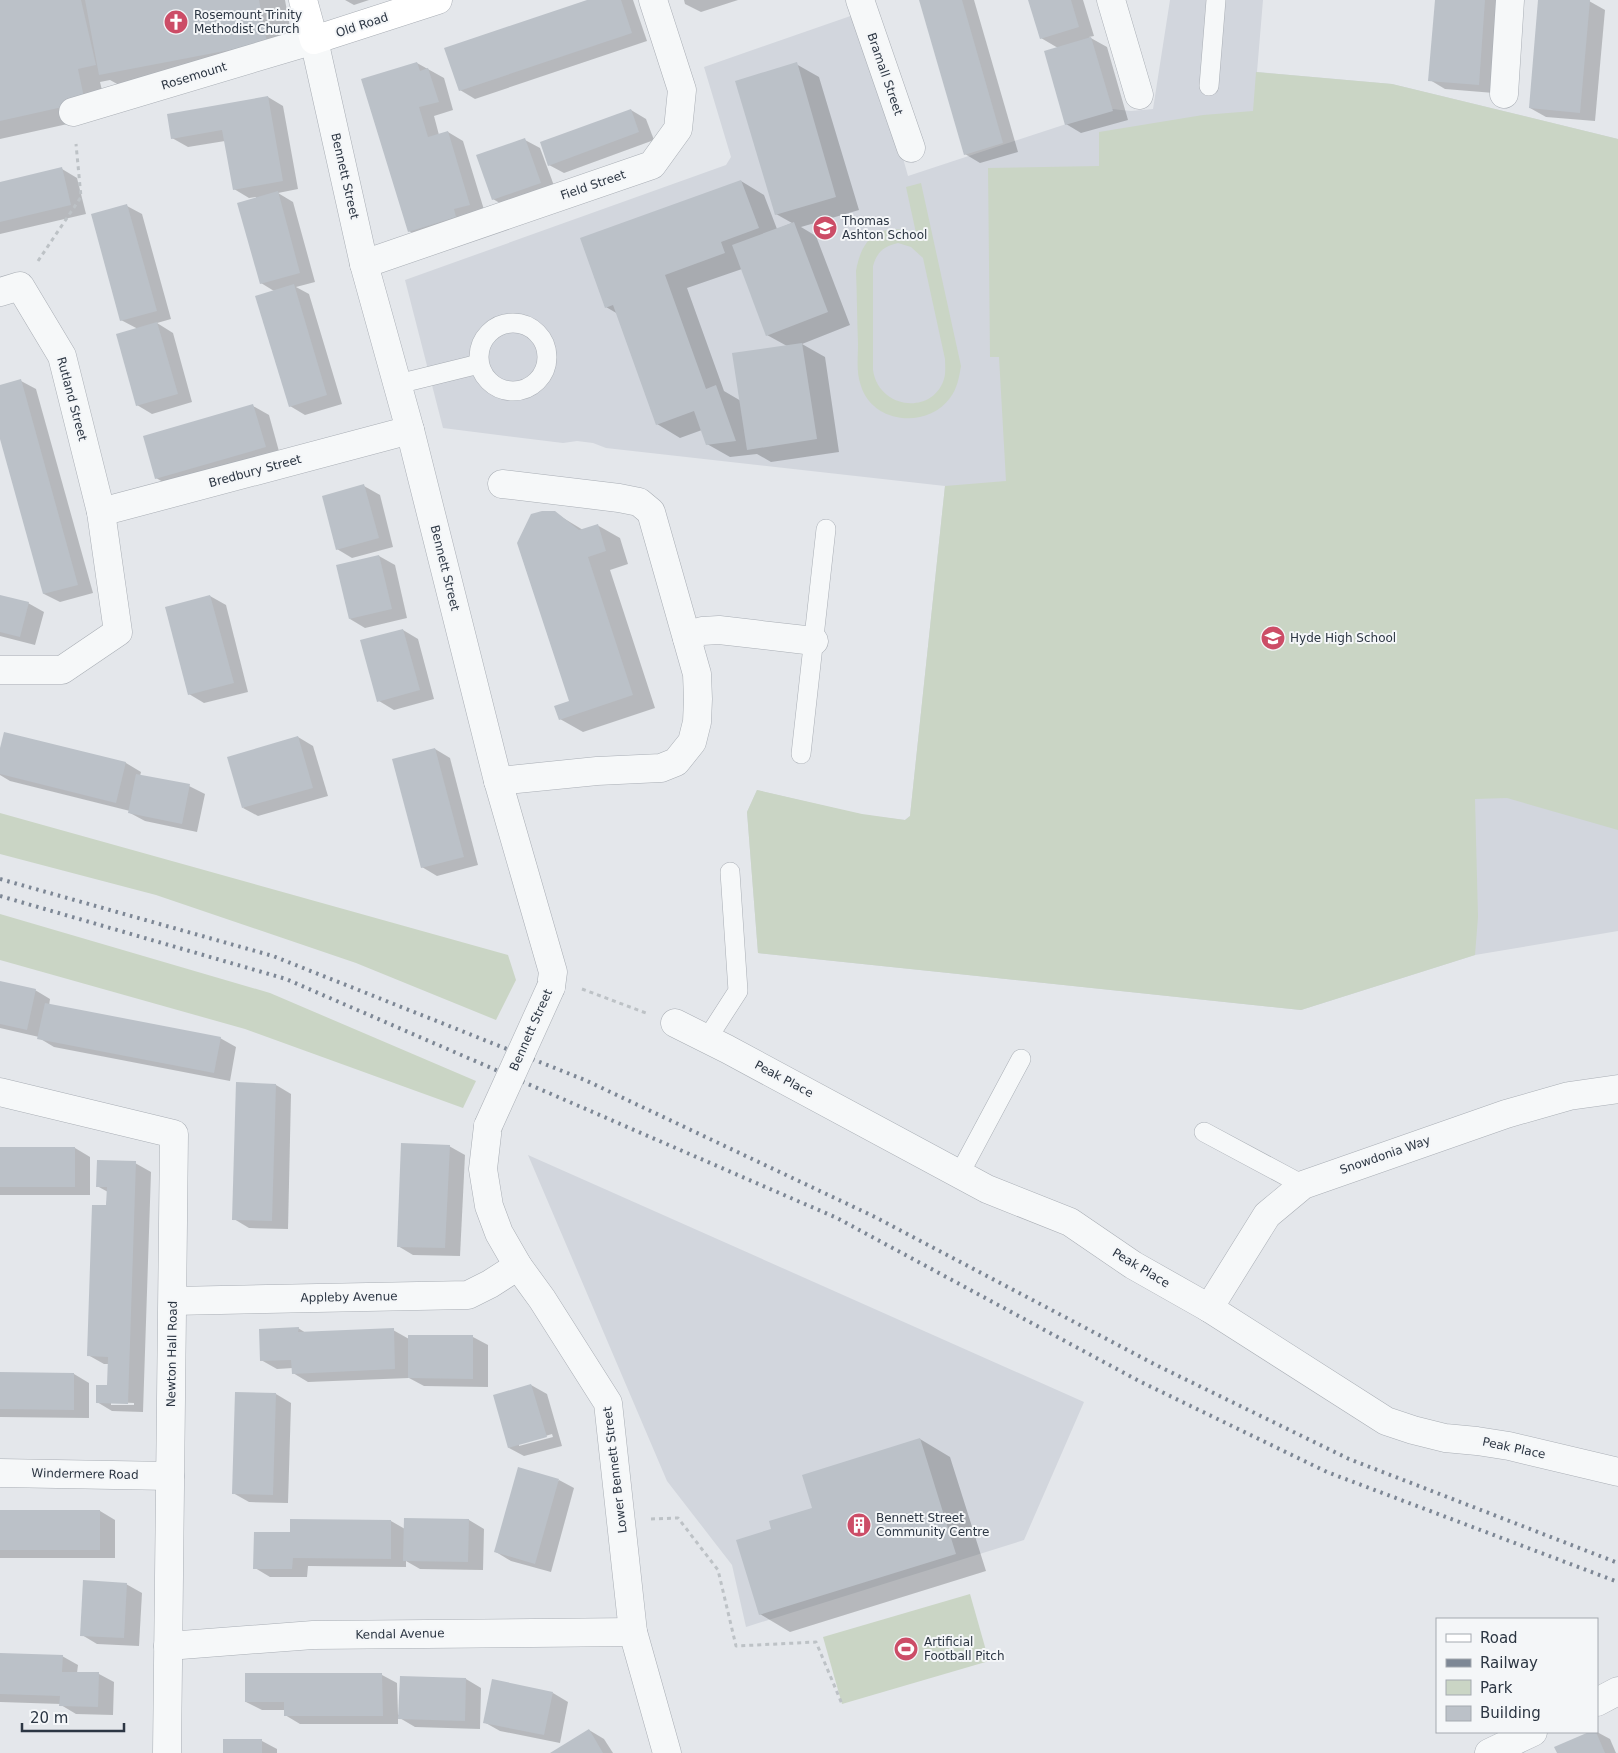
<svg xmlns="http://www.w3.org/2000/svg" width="1618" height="1753" viewBox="0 0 1618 1753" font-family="'DejaVu Sans',sans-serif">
<rect width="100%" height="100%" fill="#e4e7eb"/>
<!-- built -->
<g fill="#d2d6dd">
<path d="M1170 0H1263L1257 72 1392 84 1618 139V931L1475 955 1301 1010 758 953 747 812 757 790 863 815 905 820 910 816 945 486 606 448 593 443 577 441 563 443 443 428 405 280 726 165 731 157 704 67 862 12 908 176 1112 109 1131 111 1153 109Z"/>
<path d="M528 1155 1084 1402 1024 1540 746 1627 732 1565 667 1481Z"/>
</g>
<!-- green -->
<g fill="#cad5c5" fill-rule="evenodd">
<path d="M1256 72 1392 84 1618 139V830L1507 798 1475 799 1478 917 1475 955 1301 1010 758 953 747 812 757 790 862 814 905 820 910 816 945 486 1006 481 999 357H990L988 168 1099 166V132L1203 115 1253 111Z"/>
<path d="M921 183 961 366C959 378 957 389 950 398 927 429 873 424 861 386 856 373 858 357 858 344 857 320 857 296 856 271 862 236 881 222 916 233L906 187ZM898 243 911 247 923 258 945 359C945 366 946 372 944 379 933 415 879 410 873 370V266C877 252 884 246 898 243Z"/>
<path d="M0 813 508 955 516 980 496 1020 356 963 156 895 0 854Z"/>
<path d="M0 914 270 993 476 1081 463 1108 245 1029 0 960Z"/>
<path d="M970 1594 989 1661 842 1704 823 1637Z"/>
</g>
<!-- shadow -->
<g fill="#0003" fill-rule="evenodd">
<path d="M0 0H285L296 60 130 91 110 80 100 82 108 115 0 139Z"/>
<path d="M345 0H369L354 5Z"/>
<path d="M591 0H633L647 41 475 99 460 90Z"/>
<path d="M684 0H738L701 12 685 4Z"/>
<path d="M920 0H974L1018 152 980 163 965 154Z"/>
<path d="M1030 0H1083L1094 36 1089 37 1107 47 1128 120 1081 133 1066 124 1058 48 1041 38Z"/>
<path d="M1436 0H1501L1494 93 1445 89 1430 80Z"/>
<path d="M1539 0 1589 1 1605 10 1595 121 1546 117 1530 108Z"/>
<path d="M417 63 444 78 453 110 434 116 439 135 448 132 463 141 485 213 425 240 409 231Z"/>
<path d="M796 64 819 77 859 210 801 227 816 236 850 325 802 344 825 357 839 452 771 462 757 454 730 457 707 444 702 430 680 438 657 424 618 314 606 307 741 181 764 195 777 229 792 223 776 214ZM742 269 767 335 787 346 741 401 724 391 687 288Z"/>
<path d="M268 97 283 106 298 189 278 193 293 202 315 282 296 287 309 294 342 404 305 415 290 406 274 291 261 283 256 197 249 198 234 189 225 141 188 147 172 138Z"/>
<path d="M631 110 646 119 654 140 564 173 549 165Z"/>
<path d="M525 140 540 148 556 191 508 208 493 199Z"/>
<path d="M62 169 77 178 86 214 0 234V184Z"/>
<path d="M127 206 142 214 171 319 157 323 173 333 192 402 152 414 137 405 138 329 121 320Z"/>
<path d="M21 381 36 389 93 593 60 602 44 594 0 435V387Z"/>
<path d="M253 406 269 415 280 455 172 487 156 478Z"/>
<path d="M364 486 380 495 393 547 352 558 337 549Z"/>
<path d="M555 513 583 530 597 525 620 538 628 564 610 570 655 708 583 732 560 719 570 702Z"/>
<path d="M379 556 395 565 407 618 365 628 350 619Z"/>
<path d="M0 596 28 603 44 612 35 645 0 636Z"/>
<path d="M210 596 226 605 248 692 204 703 189 694Z"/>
<path d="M403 630 418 639 434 699 394 710 379 701Z"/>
<path d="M5 733 126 763 141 772 140 776 189 786 205 794 197 832 145 821 130 813V811L10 781 0 775V753Z"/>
<path d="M298 737 313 746 328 796 258 816 243 808Z"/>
<path d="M435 749 450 758 478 865 437 876 422 867Z"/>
<path d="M0 983 35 990 50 999 49 1006 220 1038 236 1047 230 1081 54 1047 39 1038V1037L0 1028Z"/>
<path d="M238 1084 276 1085 291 1094 288 1229 249 1228 234 1219Z"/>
<path d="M449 1146 465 1155 460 1256 413 1255 398 1246Z"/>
<path d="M0 1148H75L90 1157V1195H0Z"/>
<path d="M135 1163 151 1172 143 1412 112 1411 97 1402 108 1386 109 1364H104L88 1355 108 1192 97 1186ZM111 1402 134 1403V1405H111Z"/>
<path d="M298 1328 306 1333 393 1330 409 1339 473 1337 488 1345V1387L424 1386 409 1378 308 1382 293 1373V1368L277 1369 261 1360Z"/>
<path d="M0 1374H74L89 1383V1418L0 1417Z"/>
<path d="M531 1385 547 1394 562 1446 524 1456 509 1448ZM552 1434 553 1437 519 1446V1444Z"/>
<path d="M276 1394 291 1403 288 1503 249 1502 233 1493Z"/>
<path d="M920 1439 950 1457 986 1571 790 1632 760 1614 773 1530 814 1509Z"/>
<path d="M559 1480 574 1488 551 1572 511 1561 496 1552Z"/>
<path d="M100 1511 115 1520V1558H0V1512Z"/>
<path d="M469 1520 484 1529 483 1570 420 1569 406 1561V1567L308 1566 307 1577H270L255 1568 291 1533 391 1521 405 1529Z"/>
<path d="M126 1584 142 1593 139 1646 97 1644 82 1635Z"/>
<path d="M0 1654 62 1656 78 1665 77 1673 99 1674 114 1682 113 1715 76 1714 61 1705V1704L0 1702Z"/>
<path d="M246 1674 382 1675 397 1683 398 1715 466 1679 481 1688 480 1729 415 1727 398 1717V1724H300L285 1715V1710H262L246 1702Z"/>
<path d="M553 1693 568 1702 560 1743 500 1731 484 1722Z"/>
<path d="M589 1730 604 1739 613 1753H552Z"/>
<path d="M1592 1732H1597L1610 1739 1616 1753H1558L1556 1748Z"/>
<path d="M262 1741 277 1749V1753H224Z"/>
</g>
<!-- building -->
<g fill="#bbc1c8">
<path d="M0 0H81L96 65 78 69 85 102 0 121Z"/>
<path d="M85 0H259L267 43 99 75Z"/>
<path d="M587 0H621L632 33 459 91 444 48Z"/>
<path d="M919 0H962L1003 143 964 155Z"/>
<path d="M1028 0H1071L1079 27 1040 39Z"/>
<path d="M1435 0H1485L1479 85 1428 81Z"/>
<path d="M1538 0H1590L1580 113 1529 108Z"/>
<path d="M1091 37 1113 111 1065 125 1044 51Z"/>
<path d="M417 62 420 71 428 68 439 102 419 107 428 137 448 131 470 205 454 209 456 217 408 232 361 79Z"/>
<path d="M797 62 836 197 775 215 735 81Z"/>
<path d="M268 96 283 181 233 190 222 130 171 139 167 114Z"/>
<path d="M631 109 639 132 548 166 540 142Z"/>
<path d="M525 138 541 183 492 200 476 155Z"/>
<path d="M62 167 71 205 0 222V182Z"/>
<path d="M741 180 759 228 721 242 725 253 665 275 706 389 716 385 736 441 706 445 694 411 656 425 613 305 605 308 580 238Z"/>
<path d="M278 191 300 273 260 284 237 203Z"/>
<path d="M127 204 157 311 120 321 91 214Z"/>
<path d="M794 222 828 312 766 336 732 245Z"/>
<path d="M294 284 327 395 289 407 255 296Z"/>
<path d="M157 322 178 394 136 406 116 334Z"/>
<path d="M802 343 817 439 747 450 732 353Z"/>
<path d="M21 379 78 585 43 594 0 439V385Z"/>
<path d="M253 404 266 447 155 479 143 436Z"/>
<path d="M364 484 379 538 336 550 322 496Z"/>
<path d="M542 511H555L579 530 598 524 606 551 588 557 633 695 559 720 554 706 569 701 517 543 531 514Z"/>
<path d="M379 555 392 609 349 619 336 565Z"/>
<path d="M0 595 29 602 20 637 0 632Z"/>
<path d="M210 595 234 683 188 695 165 607Z"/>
<path d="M403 629 420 690 377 702 360 640Z"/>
<path d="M4 732 126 762 116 803 0 774V748Z"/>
<path d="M298 736 313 788 242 808 227 757Z"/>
<path d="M435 748 464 857 421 868 392 759Z"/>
<path d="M136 774 190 784 182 824 128 813Z"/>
<path d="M0 981 36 989 27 1030 0 1024Z"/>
<path d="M45 1003 221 1037 214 1073 37 1039Z"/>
<path d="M236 1082 276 1084 272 1221 232 1220Z"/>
<path d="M401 1143 450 1145 445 1248 397 1247Z"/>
<rect x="0" y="1147" width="75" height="40"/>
<path d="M97 1160 136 1161 128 1404 96 1403V1385H107L108 1357 87 1356 92 1205H106L107 1187H96Z"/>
<path d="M299 1327 298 1332 394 1328 395 1369 292 1374 291 1360 260 1361 259 1329Z"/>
<path d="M408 1335H473V1379L408 1378Z"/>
<path d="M0 1372 74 1373V1410L0 1409Z"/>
<path d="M531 1384 547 1437 508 1448 493 1395Z"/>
<path d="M235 1392 276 1393 273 1495 232 1494Z"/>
<path d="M920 1438 956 1554 759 1615 736 1540 771 1529 769 1521 812 1508 802 1475Z"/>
<path d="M518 1467 559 1479 535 1564 494 1552Z"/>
<rect x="0" y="1510" width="100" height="40"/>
<path d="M404 1518 469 1519 468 1562 403 1561Z"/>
<path d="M290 1519 391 1520V1559L293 1558 292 1569H253L254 1532H290Z"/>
<path d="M83 1580 127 1583 124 1638 80 1636Z"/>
<path d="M0 1653 63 1655 62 1672H99L98 1707 59 1706 60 1696 0 1694Z"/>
<path d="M245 1673H382L383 1716H284V1702H245Z"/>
<path d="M400 1676 466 1678 465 1721 398 1719Z"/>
<path d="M492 1679 553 1692 544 1735 483 1723Z"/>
<path d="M589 1729 603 1753H550Z"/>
<path d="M1589 1732H1596L1605 1753H1557L1554 1747Z"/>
<rect x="223" y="1739" width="39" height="14"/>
</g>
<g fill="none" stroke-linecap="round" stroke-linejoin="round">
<defs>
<g id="service">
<path d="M1209 86 1216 0"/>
<circle cx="513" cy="357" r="34"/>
<path d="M398 384 479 364"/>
<path d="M801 754 826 529"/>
<path d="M707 1039 738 991 730 872"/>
<path d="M1204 1132 1303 1185"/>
<path d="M960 1173 1021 1059"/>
</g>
<g id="minor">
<path d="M860 0 911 148"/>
<path d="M1111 0 1139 95"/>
<path d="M1504 94 1510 0"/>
<path d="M73 112 314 40"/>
<path d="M364 264 652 165 678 129 682 90 653 0"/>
<path d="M0 292 20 286 62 356 101 512 118 632 62 670H0"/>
<path d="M101 512 410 430"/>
<path d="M687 638 702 631 719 630 814 641"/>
<path d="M498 781 597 771 661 768 676 762 692 742 697 722 698 699 697 674 651 512 639 502 619 498 502 484"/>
<path d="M675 1023 727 1049 987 1189 1070 1222 1133 1265 1209 1308 1386 1421 1413 1430 1445 1438 1477 1441 1509 1446 1618 1472"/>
<path d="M0 1092 174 1134 167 1753"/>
<path d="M173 1301 468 1295 490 1284 518 1266"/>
<path d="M1209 1308 1267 1215 1303 1185 1506 1114 1569 1096 1618 1089"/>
<path d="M0 1473 170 1476"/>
<path d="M168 1646 313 1635 633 1632"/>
<path d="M1597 1702 1618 1691"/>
<path d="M1489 1753 1533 1732"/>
</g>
<g id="tertiary">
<path d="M314 40 364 264 410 430 498 781 553 972 551 987"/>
<path d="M488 1126 483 1169 489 1206 499 1233 518 1266 542 1299 608 1403 633 1632 667 1753"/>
</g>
<path id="secondary" d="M303 0 314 40 438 0"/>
</defs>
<!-- service casing -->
<use href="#service" stroke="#a9aeb5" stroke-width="20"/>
<!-- minor casing -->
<use href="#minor" stroke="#a9aeb5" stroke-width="29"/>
<!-- tertiary casing -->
<use href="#tertiary" stroke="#a9aeb5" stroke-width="29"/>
<!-- secondary casing -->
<use href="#secondary" stroke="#a9aeb5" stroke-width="29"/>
<!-- path -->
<g stroke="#bdc2c6" stroke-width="3" stroke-dasharray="4 4" stroke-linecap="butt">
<path d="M38 261 81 197 76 144"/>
<path d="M582 989 646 1013"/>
<path d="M651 1519 678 1518 718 1570 736 1646 816 1642 842 1704"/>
</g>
<!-- service -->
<use href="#service" stroke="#f6f8f9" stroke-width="19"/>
<!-- minor -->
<use href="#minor" stroke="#f6f8f9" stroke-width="28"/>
<!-- tertiary -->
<use href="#tertiary" stroke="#f6f8f9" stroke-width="28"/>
<!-- secondary -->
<use href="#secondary" stroke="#fff" stroke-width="28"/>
<!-- rail -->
<g stroke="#7d8795" stroke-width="4" stroke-dasharray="2.5 5" stroke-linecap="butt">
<path d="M0 879 273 956 585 1080 875 1217 1154 1364 1349 1459 1618 1563"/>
<path d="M0 896 286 979 837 1218 1139 1381 1327 1472 1618 1582"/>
</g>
<defs>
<path id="tertiary-bridge" d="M488 1126 551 987"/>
</defs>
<!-- tertiary-bridge casing -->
<use href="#tertiary-bridge" stroke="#a9aeb5" stroke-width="29" stroke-linecap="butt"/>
<!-- tertiary-bridge -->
<use href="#tertiary-bridge" stroke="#f6f8f9" stroke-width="28"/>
</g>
<!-- icons -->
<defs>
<symbol id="church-disc" viewBox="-11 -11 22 22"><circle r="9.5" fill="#cc4d67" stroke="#f4f6f8"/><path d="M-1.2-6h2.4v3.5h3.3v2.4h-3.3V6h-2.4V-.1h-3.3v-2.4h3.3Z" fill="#fff"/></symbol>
<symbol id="school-disc" viewBox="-11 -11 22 22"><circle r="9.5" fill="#cc4d67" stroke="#f4f6f8"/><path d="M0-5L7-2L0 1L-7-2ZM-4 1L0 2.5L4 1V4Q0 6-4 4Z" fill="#fff"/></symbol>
<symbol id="building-disc" viewBox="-11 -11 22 22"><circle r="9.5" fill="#cc4d67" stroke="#f4f6f8"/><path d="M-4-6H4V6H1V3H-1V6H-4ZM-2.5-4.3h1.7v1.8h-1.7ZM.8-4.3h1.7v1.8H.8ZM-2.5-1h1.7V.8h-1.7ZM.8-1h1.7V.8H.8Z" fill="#fff"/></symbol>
<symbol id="stadium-disc" viewBox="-11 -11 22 22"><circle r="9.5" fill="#cc4d67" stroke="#f4f6f8"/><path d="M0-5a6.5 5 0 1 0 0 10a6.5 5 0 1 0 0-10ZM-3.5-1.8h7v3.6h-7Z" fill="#fff"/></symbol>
</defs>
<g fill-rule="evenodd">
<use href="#church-disc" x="162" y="8" width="28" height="28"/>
<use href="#school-disc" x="811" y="214" width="28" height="28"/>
<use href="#school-disc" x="1259" y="624" width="28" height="28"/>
<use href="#building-disc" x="845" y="1511" width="28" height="28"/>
<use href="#stadium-disc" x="892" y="1635" width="28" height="28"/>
</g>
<g text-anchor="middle" stroke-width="4" stroke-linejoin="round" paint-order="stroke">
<!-- poi labels -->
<g font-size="12" fill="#2c3643" stroke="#f4f6f8" text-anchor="start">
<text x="194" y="19">Rosemount Trinity<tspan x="194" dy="14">Methodist Church</tspan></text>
<text x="842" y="225">Thomas<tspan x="842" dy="14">Ashton School</tspan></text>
<text x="1290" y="642">Hyde High School</text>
<text x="876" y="1522">Bennett Street<tspan x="876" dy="14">Community Centre</tspan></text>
<text x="924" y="1646">Artificial<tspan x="924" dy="14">Football Pitch</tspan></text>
</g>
<!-- street labels -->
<g font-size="12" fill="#2c3643" stroke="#f4f6f8">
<text transform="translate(362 25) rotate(-18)" y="4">Old Road</text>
<text transform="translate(885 74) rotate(71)" y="4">Bramall Street</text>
<text transform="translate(194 76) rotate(-17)" y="4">Rosemount</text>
<text transform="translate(345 176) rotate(77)" y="4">Bennett Street</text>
<text transform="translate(593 185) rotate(-19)" y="4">Field Street</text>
<text transform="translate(72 399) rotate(75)" y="4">Rutland Street</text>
<text transform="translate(255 471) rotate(-15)" y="4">Bredbury Street</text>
<text transform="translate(445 568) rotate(76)" y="4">Bennett Street</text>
<text transform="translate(531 1030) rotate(-66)" y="4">Bennett Street</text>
<text transform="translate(784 1079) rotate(28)" y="4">Peak Place</text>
<text transform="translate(1385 1155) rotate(-19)" y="4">Snowdonia Way</text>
<text transform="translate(1141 1268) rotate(31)" y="4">Peak Place</text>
<text transform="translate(349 1297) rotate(-1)" y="4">Appleby Avenue</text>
<text transform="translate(172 1354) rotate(-89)" y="4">Newton Hall Road</text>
<text transform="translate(1514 1448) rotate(12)" y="4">Peak Place</text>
<text transform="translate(615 1470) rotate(-97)" y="4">Lower Bennett Street</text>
<text transform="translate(85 1474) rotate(1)" y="4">Windermere Road</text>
<text transform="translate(400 1634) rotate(-1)" y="4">Kendal Avenue</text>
</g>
</g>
<!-- legend -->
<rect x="1436" y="1618" width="162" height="115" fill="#f4f6f8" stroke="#a4a9b0"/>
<rect x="1446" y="1634" width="25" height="8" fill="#ffffff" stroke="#a4a9b0"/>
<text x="1480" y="1643" font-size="15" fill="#2c3643">Road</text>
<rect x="1446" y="1659" width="25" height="8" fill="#7d8795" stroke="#a4a9b0"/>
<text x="1480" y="1668" font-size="15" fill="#2c3643">Railway</text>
<rect x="1446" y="1680" width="25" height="15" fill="#cad5c5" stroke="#a4a9b0"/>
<text x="1480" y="1693" font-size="15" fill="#2c3643">Park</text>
<rect x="1446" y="1706" width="25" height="15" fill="#bbc1c8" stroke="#a4a9b0"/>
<text x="1480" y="1718" font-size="15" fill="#2c3643">Building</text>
<!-- scale -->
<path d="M22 1723v8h102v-8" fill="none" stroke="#2c3643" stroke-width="2.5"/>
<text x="30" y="1723" font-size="15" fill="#2c3643" stroke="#f4f6f8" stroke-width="4" paint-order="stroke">20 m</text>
</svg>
